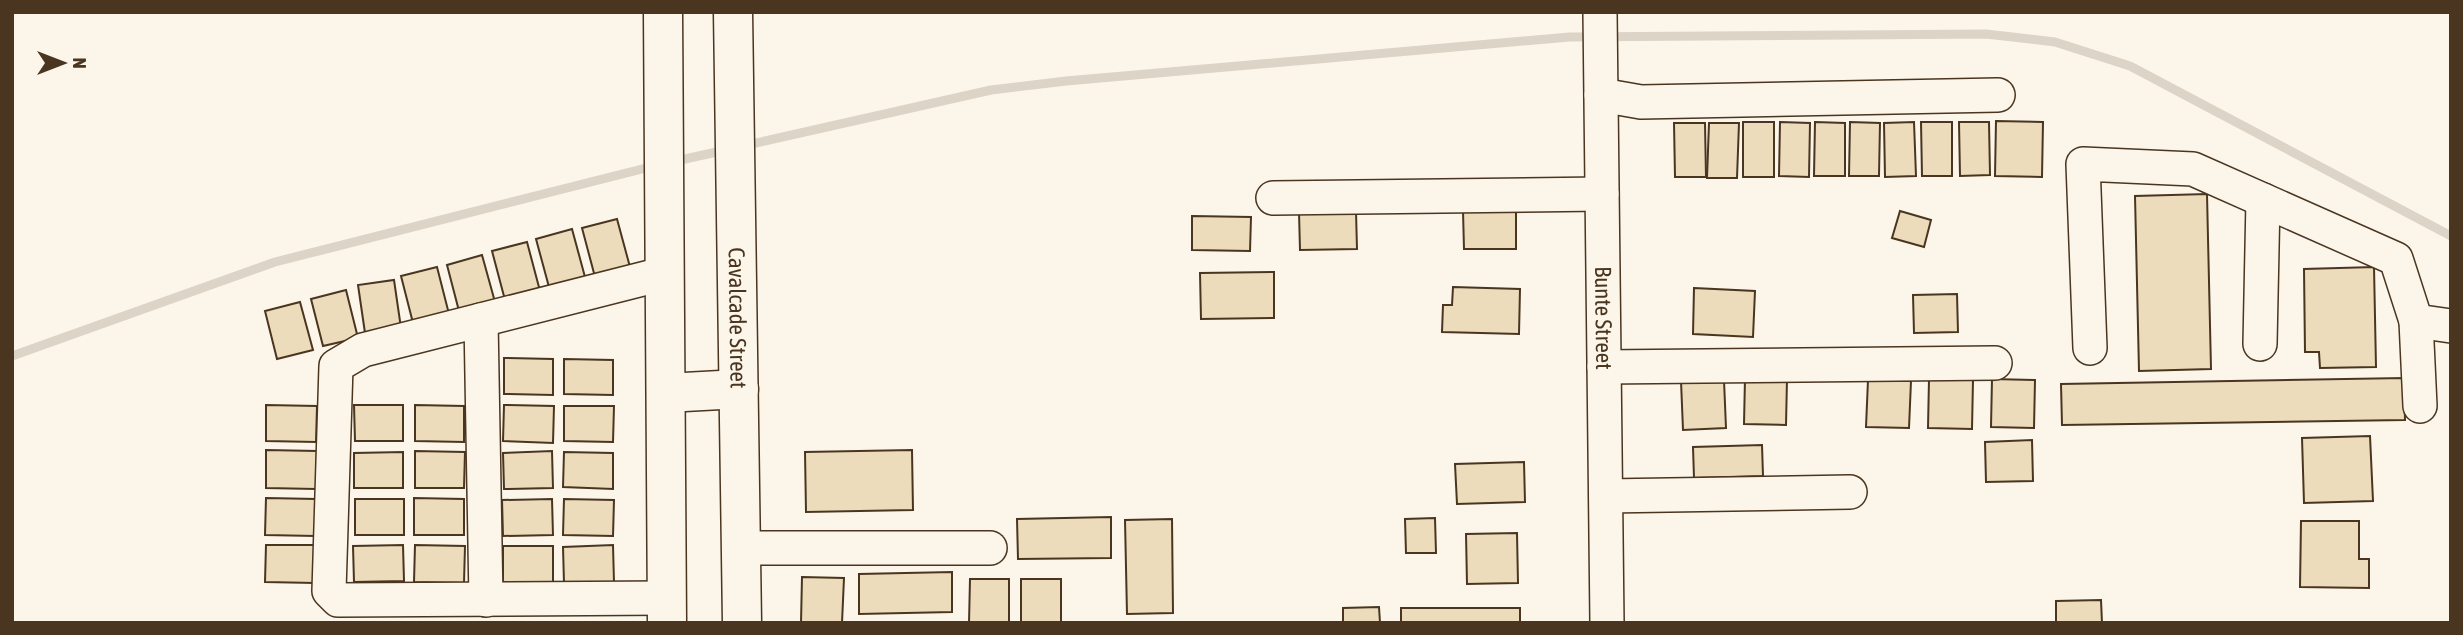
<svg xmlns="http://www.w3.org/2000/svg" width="2463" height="635" viewBox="0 0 2463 635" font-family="'Asap Condensed',sans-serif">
<rect width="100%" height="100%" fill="#fbf6e9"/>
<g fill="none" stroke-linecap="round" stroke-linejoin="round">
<!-- stream -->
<g stroke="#dcd4c6" stroke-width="9">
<path d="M743 146 991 90 1066 81 1570 37 1986 34 2055 42 2130 66 2451 236"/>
<path d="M671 162 726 150"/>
<path d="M12 356 275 262 654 166"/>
</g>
</g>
<!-- building -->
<g fill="#ecdcbc" stroke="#4a3520" stroke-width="2">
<path d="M1996 121 2043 122 2042 177 1995 176Z"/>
<rect x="1743" y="122" width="31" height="55"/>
<path d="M1780 122 1810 123 1809 177 1779 176Z"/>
<path d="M1815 122 1845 123V176H1814Z"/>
<path d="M1850 122 1880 123 1879 176H1849Z"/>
<path d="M1914 122 1916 176 1885 177 1884 123Z"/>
<path d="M1921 122H1952V176H1922Z"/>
<path d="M1959 122H1989L1990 175 1960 176Z"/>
<path d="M1674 123H1705L1706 177H1675Z"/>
<path d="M1709 123H1739L1737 178H1707Z"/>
<path d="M2207 194 2211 369 2139 371 2135 196Z"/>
<path d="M1356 211 1357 249 1300 250 1299 212Z"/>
<path d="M1463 211H1516V249H1464Z"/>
<path d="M1900 211 1931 220 1924 247 1892 238Z"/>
<path d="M1192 216 1251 217 1250 251 1192 250Z"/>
<path d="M617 219 630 267 595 277 582 228Z"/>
<path d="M572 229 585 277 549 287 536 239Z"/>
<path d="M527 242 540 291 505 300 492 251Z"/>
<path d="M482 255 495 302 459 311 447 265Z"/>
<path d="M437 267 449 314 413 323 401 276Z"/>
<path d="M2374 267 2376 367 2320 368 2319 352H2305L2304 269Z"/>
<path d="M1274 272V318L1201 319 1200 273Z"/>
<path d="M394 280 401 328 365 333 358 285Z"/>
<path d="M1453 287 1520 289 1519 334 1442 332 1443 305H1452Z"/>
<path d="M1694 288 1755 291 1753 337 1693 334Z"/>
<path d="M346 290 358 338 323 346 311 299Z"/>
<path d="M1957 294 1958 332 1914 333 1913 295Z"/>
<path d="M300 302 313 350 277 359 265 311Z"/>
<path d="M504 358 553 359V395L504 394Z"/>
<path d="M564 359 613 360V395L564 394Z"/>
<path d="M1745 378 1787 379 1786 425 1744 424Z"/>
<path d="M2404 378 2405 420 2062 425 2061 384Z"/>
<path d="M1929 379 1973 380 1972 429 1928 428Z"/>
<path d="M1992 379 2035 380 2034 428 1991 427Z"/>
<path d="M1724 380 1726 428 1683 430 1681 381Z"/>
<path d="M1868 380 1911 381 1909 428 1866 427Z"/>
<path d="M266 405 317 406 316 442 266 441Z"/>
<path d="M354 405H403V441H355Z"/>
<path d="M415 405 464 406V442L415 441Z"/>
<path d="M504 405 554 406 553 443 503 441Z"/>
<path d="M564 406H614L613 442 564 441Z"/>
<path d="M2370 436 2373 501 2304 503 2302 438Z"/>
<path d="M2032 440 2033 481 1986 482 1985 442Z"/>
<path d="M1762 445 1763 476 1694 478 1693 447Z"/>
<path d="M266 450 317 451 316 489 266 488Z"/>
<path d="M912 450 913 510 806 512 805 452Z"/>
<path d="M415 451 465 452 464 488H415Z"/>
<path d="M552 451 553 488 504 489 503 453Z"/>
<path d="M403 452V488H354V453Z"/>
<path d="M564 452 613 453V489L563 487Z"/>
<path d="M1524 462 1525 502 1457 504 1455 464Z"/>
<path d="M266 498 316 499 315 536 265 535Z"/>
<path d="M414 498 464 499V535H414Z"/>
<rect x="355" y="499" width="49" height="36"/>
<path d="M552 499 553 535 503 536 502 500Z"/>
<path d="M564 499 614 500 613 536 563 535Z"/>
<path d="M1111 517V558L1018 559 1017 519Z"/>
<path d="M1435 518 1436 553H1406L1405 519Z"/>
<path d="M1172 519 1173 613 1127 614 1125 520Z"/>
<path d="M2301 521H2359V559H2369V588L2300 587Z"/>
<path d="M1517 533 1518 583 1467 584 1466 534Z"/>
<path d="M266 545H316L315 583 265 582Z"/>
<path d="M403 545 404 581 354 582 353 546Z"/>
<path d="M415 545 465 546 464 583 414 582Z"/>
<path d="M613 545 614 582 564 583 563 547Z"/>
<path d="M503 546H553V582L503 583Z"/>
<path d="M952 572V612L859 614V574Z"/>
<path d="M802 577 844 578 842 623H801Z"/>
<path d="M970 579H1009V623H969Z"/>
<rect x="1021" y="579" width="40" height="44"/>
<path d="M2101 600 2102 623H2056V601Z"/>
<path d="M1379 607 1380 623H1343V608Z"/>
<rect x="1401" y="608" width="119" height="15"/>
</g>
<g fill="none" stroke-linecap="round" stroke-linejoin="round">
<defs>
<g id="minor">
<path id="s1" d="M1600 12 1607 623"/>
<path d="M1601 95 1641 102 1998 95"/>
<path d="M1273 198 1602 194"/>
<path d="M666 273 363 350 336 366 329 591 338 600 667 598"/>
<path d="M481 320 486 600"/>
<path d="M2416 321 2420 406"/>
<path d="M2260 344 2263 200"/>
<path d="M2090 348 2083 164 2193 169 2396 259 2416 321 2451 326"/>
<path d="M1604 367 1995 363"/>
<path d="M1606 496 1850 492"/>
<path d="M741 548H990"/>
</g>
<g id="major">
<path d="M663 12 667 623"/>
<path id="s2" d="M733 12 742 623"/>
<path d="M666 393 739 389"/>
</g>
</defs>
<!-- minor casing -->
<use href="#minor" stroke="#4a3520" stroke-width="36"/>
<!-- major casing -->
<use href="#major" stroke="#4a3520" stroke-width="41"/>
<!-- minor -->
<use href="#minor" stroke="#fbf6e9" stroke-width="33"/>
<!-- major -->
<use href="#major" stroke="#fbf6e9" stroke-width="38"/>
</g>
<g text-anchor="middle" stroke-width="5" stroke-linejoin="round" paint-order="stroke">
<!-- street labels -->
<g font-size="23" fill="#4a3520" stroke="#fbf6e9">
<text dy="8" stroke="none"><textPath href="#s2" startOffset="306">Cavalcade Street</textPath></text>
<text dy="8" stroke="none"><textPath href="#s1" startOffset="306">Bunte Street</textPath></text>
</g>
</g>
<!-- border -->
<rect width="2463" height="635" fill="none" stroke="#4a3520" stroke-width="28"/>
<!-- north arrow -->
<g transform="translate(63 63) rotate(90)" stroke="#fbf6e9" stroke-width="5" paint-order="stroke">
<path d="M0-5L12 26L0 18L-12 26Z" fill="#4a3520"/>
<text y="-10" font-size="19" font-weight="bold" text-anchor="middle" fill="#4a3520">N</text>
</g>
</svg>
